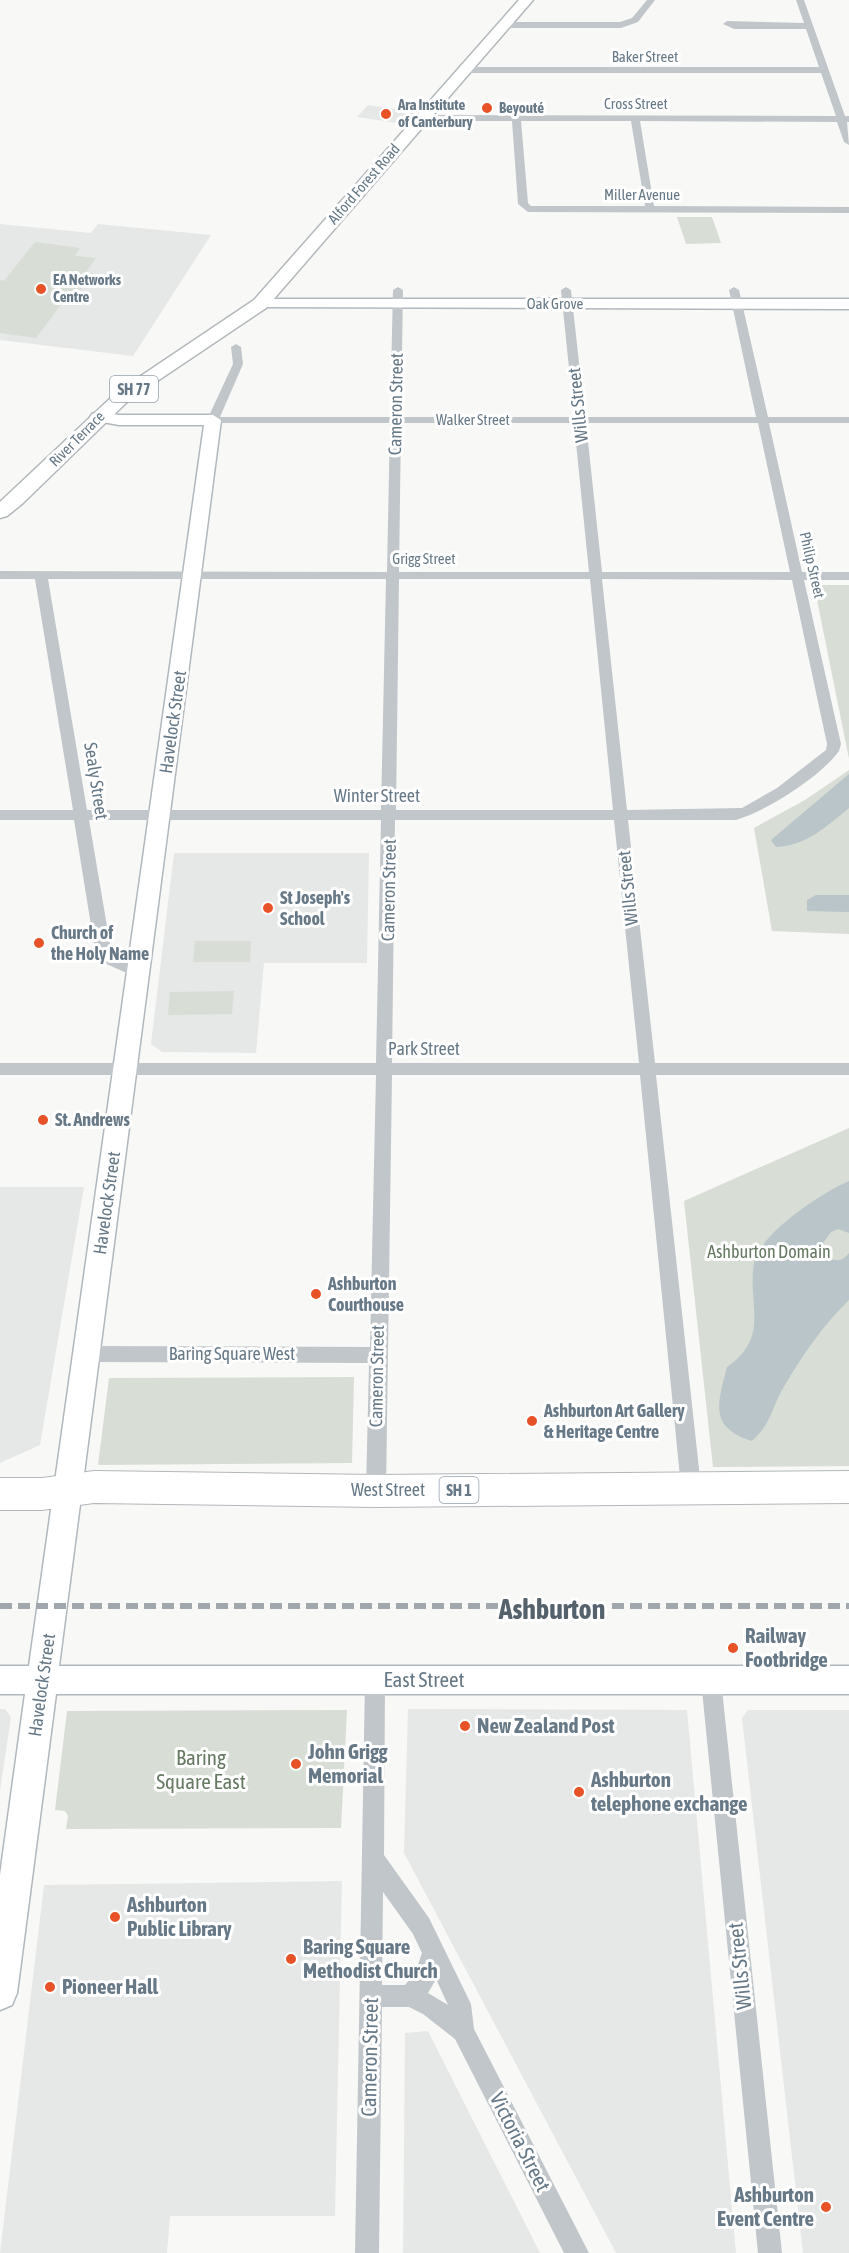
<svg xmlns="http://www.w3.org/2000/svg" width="849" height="2253" viewBox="0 0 849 2253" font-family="'Asap Condensed',sans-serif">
<rect width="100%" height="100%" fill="#f8f8f6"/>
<!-- built -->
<g fill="#e6e7e7">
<path d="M368 105 415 112 404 124 357 117Z"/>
<path d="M0 224 91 233 98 224 211 235 133 356 0 340Z"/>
<path d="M174 853H369L367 963H264L256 1053 162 1052 151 1044Z"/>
<path d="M0 1187H84L40 1445 0 1463Z"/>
<path d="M0 1709H5L11 1717 0 1791Z"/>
<path d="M408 1709 687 1710 736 2253H616L404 1853Z"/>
<path d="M748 1710H849V2253H803L742 1718Z"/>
<path d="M342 1881 335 2216H170L167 2253H0L44 1885Z"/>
<path d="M428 2031 540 2253H403L405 2033Z"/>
</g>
<!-- green -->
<g fill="#d8ddd5">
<path d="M677 217H712L721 243 686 244Z"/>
<path d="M35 242 80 248 75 256 96 258 86 272 93 273 74 299 66 298 36 338 0 333V280L4 281Z"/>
<path d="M814 585H849V759Z"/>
<path d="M849 770V934L772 931 754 828 805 800Z"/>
<path d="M195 941H251L250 962H193Z"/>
<path d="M234 991 232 1014 168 1015 170 992Z"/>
<path d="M849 1128V1466L713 1467 684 1201Z"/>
<path d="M354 1377 352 1463 98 1465 109 1378Z"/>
<path d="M347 1710 341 1828 66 1829 68 1816 65 1811 55 1810 67 1711Z"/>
</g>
<!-- water -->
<g fill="#b9c5c9">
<path d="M849 774V808C827 826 806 846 776 847L771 840Z"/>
<path d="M816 895H849V912L807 911V900Z"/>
<path d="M849 1181V1233L838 1229 831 1232 821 1246 823 1253C831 1261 841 1264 849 1253V1300C822 1326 801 1357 782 1390 770 1412 772 1422 752 1441 708 1427 718 1403 727 1367 771 1336 747 1305 754 1263 759 1234 823 1192 849 1181Z"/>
</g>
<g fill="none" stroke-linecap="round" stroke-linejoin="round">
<defs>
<g id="secondary">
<path d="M260 299H849V309L255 307 252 304Z"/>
<path d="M98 412 119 415H213L221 420 59 1666H849V1694H56L17 1993 12 2005 0 2010V1875L25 1694H0V1666H29L204 425H119L92 420 90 417 92 414Z"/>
</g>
<path id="primary" d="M519 0H533L266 308 129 400 23 503 7 516 0 518V502L117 392 254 300Z"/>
<path id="highway" d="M94 1471 376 1475 849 1471V1503L376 1507 94 1503 42 1510H0V1478H42Z"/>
</defs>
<!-- secondary casing -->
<use href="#secondary" stroke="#b1b8bd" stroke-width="3"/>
<!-- primary casing -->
<use href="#primary" stroke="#b3b8bc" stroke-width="3"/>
<!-- highway casing -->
<use href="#highway" stroke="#b2b7bb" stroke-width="2"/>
<!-- street -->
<g fill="#c1c6ca" fill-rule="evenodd">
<path d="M647 0H655L638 22 621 28H504L500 25 504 22H620L632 18Z"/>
<path d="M796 0H804L845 116H849V122H847L849 145 844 142 837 122 640 121 654 206 849 207V213L528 212 518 204 512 121H423L418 118 423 115 836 116 821 73H465L461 70 465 67H819L806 29H734L723 24 727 21 804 23ZM521 121H631L645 206H531L528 203Z"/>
<path d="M398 287 403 290 401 417H574L561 290 566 287 571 290 585 417H756L729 290 734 287 739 290 768 417H849V423H769L802 572H849V580H804L841 744 839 751C820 777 767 811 736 820H628L655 1063H849V1075H656L701 1487 698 1493 691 1495 684 1493 681 1487 640 1075H392L386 1491 383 1497 376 1499 369 1497 366 1491 369 1363 87 1362 81 1359 78 1354 81 1349 87 1346 370 1347 376 1075H0V1063H376L381 820H89L111 950 113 954 143 969 146 973 138 978 102 962 95 950 74 820H0V810H73L35 579H0V571L387 572 390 423H213L207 420 233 364 231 347 236 344 241 347 243 364 220 417H390L393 290ZM401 423H574L589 572H399ZM586 423H758L790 572H602ZM48 579H386L381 810H87ZM399 579H590L613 810H396ZM602 579 792 580 827 744 826 750 777 788 742 808 627 810ZM395 820H614L639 1063H392Z"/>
<path d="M375 1670 382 1673 385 1680 384 1855 429 1918 471 2004 474 2029 589 2253H564L455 2039 423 2014 409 2007H382L379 2253H355L365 1680 368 1673ZM383 1892 413 1934 422 1953 415 1973 405 1985H382ZM436 1979 448 2005 428 1993Z"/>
<path d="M711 1670 718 1673 721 1680 782 2253H758L701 1680 704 1673Z"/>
</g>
<!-- secondary -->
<use href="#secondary" fill="#fff" fill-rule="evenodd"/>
<!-- primary -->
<use href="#primary" fill="#fff" fill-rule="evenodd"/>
<!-- highway -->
<use href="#highway" fill="#fff" fill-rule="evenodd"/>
<!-- rail -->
<path stroke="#a0a8ae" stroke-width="6" stroke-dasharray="12 6" stroke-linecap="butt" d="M0 1606H849"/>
</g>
<!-- markers -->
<g fill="#e75327" stroke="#fff" stroke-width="2">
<circle cx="487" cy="108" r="6"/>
<circle cx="386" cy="114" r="6"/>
<circle cx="41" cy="289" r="6"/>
<circle cx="268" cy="908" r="6"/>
<circle cx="39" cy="943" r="6"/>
<circle cx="43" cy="1120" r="6"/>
<circle cx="316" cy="1294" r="6"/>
<circle cx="532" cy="1421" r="6"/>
<circle cx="733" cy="1648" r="6"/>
<circle cx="465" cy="1726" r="6"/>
<circle cx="296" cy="1764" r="6"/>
<circle cx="579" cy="1792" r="6"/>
<circle cx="115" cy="1917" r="6"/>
<circle cx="291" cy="1959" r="6"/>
<circle cx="50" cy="1987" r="6"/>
<circle cx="826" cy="2207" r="6"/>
</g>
<g text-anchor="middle" stroke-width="6" stroke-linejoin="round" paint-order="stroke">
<!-- far-street labels -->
<g font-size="15" fill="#677987" stroke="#fff">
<text x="645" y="62">Baker Street</text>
<text x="636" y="109">Cross Street</text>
<text transform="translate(364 184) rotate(-49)" y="5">Alford Forest Road</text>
<text x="642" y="200">Miller Avenue</text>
<text x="555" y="309">Oak Grove</text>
<text x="473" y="425">Walker Street</text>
<text transform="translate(77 439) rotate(-45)" y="5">River Terrace</text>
<text x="424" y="564">Grigg Street</text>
<text transform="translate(812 565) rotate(77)" y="5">Philip Street</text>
</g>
<!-- far-poi labels -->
<g font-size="15" font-weight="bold" fill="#677987" stroke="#fff" text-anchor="start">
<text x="398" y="110">Ara Institute<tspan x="398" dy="17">of Canterbury</tspan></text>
<text x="499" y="113">Beyouté</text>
<text x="53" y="285">EA Networks<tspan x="53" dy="17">Centre</tspan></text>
</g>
<!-- shield labels -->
<g fill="#fff" stroke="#95a1ab" stroke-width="1.5">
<rect x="110" y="376" width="48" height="26" rx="4.5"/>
<rect x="439.5" y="1477" width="39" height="26" rx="4.5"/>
</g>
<g font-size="16" font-weight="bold" fill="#677987">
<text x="134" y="395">SH 77</text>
<text x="459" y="1496">SH 1</text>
</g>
<!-- street labels -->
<g font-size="18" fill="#677987" stroke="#fff">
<text transform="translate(396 404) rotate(-89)" y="6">Cameron Street</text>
<text transform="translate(578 405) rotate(-96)" y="6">Wills Street</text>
<text transform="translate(173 722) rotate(-82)" y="6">Havelock Street</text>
<text transform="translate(96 781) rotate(81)" y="6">Sealy Street</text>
<text x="377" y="802">Winter Street</text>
<text transform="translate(628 888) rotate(-96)" y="6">Wills Street</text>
<text transform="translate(389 890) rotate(-89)" y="6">Cameron Street</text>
<text x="424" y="1055">Park Street</text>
<text transform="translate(107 1203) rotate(-82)" y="6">Havelock Street</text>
<text x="232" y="1360">Baring Square West</text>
<text transform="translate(377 1376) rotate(-89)" y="6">Cameron Street</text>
<text x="388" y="1496">West Street</text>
<text transform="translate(42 1685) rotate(-82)" y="6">Havelock Street</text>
</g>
<!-- poi labels -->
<g font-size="18" font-weight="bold" fill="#677987" stroke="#fff" text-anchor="start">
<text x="280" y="904">St Joseph's<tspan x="280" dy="21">School</tspan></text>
<text x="51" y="939">Church of<tspan x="51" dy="21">the Holy Name</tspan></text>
<text x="55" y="1126">St. Andrews</text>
<text x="328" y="1290">Ashburton<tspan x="328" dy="21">Courthouse</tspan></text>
<text x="544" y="1417">Ashburton Art Gallery<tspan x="544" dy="21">&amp; Heritage Centre</tspan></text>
</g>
<!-- park labels -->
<g font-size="18" fill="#667962" stroke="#fff">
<text x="769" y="1258">Ashburton Domain</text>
</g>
<!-- near-poi labels -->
<g font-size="21" font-weight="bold" fill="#677987" stroke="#fff" text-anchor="start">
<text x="745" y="1643">Railway<tspan x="745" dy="24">Footbridge</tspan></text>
<text x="477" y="1733">New Zealand Post</text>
<text x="308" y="1759">John Grigg<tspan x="308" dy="24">Memorial</tspan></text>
<text x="591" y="1787">Ashburton<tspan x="591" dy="24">telephone exchange</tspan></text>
<text x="127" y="1912">Ashburton<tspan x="127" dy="24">Public Library</tspan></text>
<text x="303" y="1954">Baring Square<tspan x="303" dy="24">Methodist Church</tspan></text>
<text x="62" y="1994">Pioneer Hall</text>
<text x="814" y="2202" text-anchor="end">Ashburton<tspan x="814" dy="24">Event Centre</tspan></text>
</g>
<!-- near-street labels -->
<g font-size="21" fill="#677987" stroke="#fff">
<text x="424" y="1687">East Street</text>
<text transform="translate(740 1966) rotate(-96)" y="7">Wills Street</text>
<text transform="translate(370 2057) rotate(-89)" y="7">Cameron Street</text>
<text transform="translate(520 2142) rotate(63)" y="7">Victoria Street</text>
</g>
<!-- near-park labels -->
<g font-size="21" fill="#667962" stroke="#fff">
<text x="201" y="1765">Baring<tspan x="201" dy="24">Square East</tspan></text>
</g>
<!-- near-district labels -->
<g font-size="28" font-weight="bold" fill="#55626c" stroke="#fff">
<text x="552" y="1619">Ashburton</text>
</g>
</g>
</svg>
